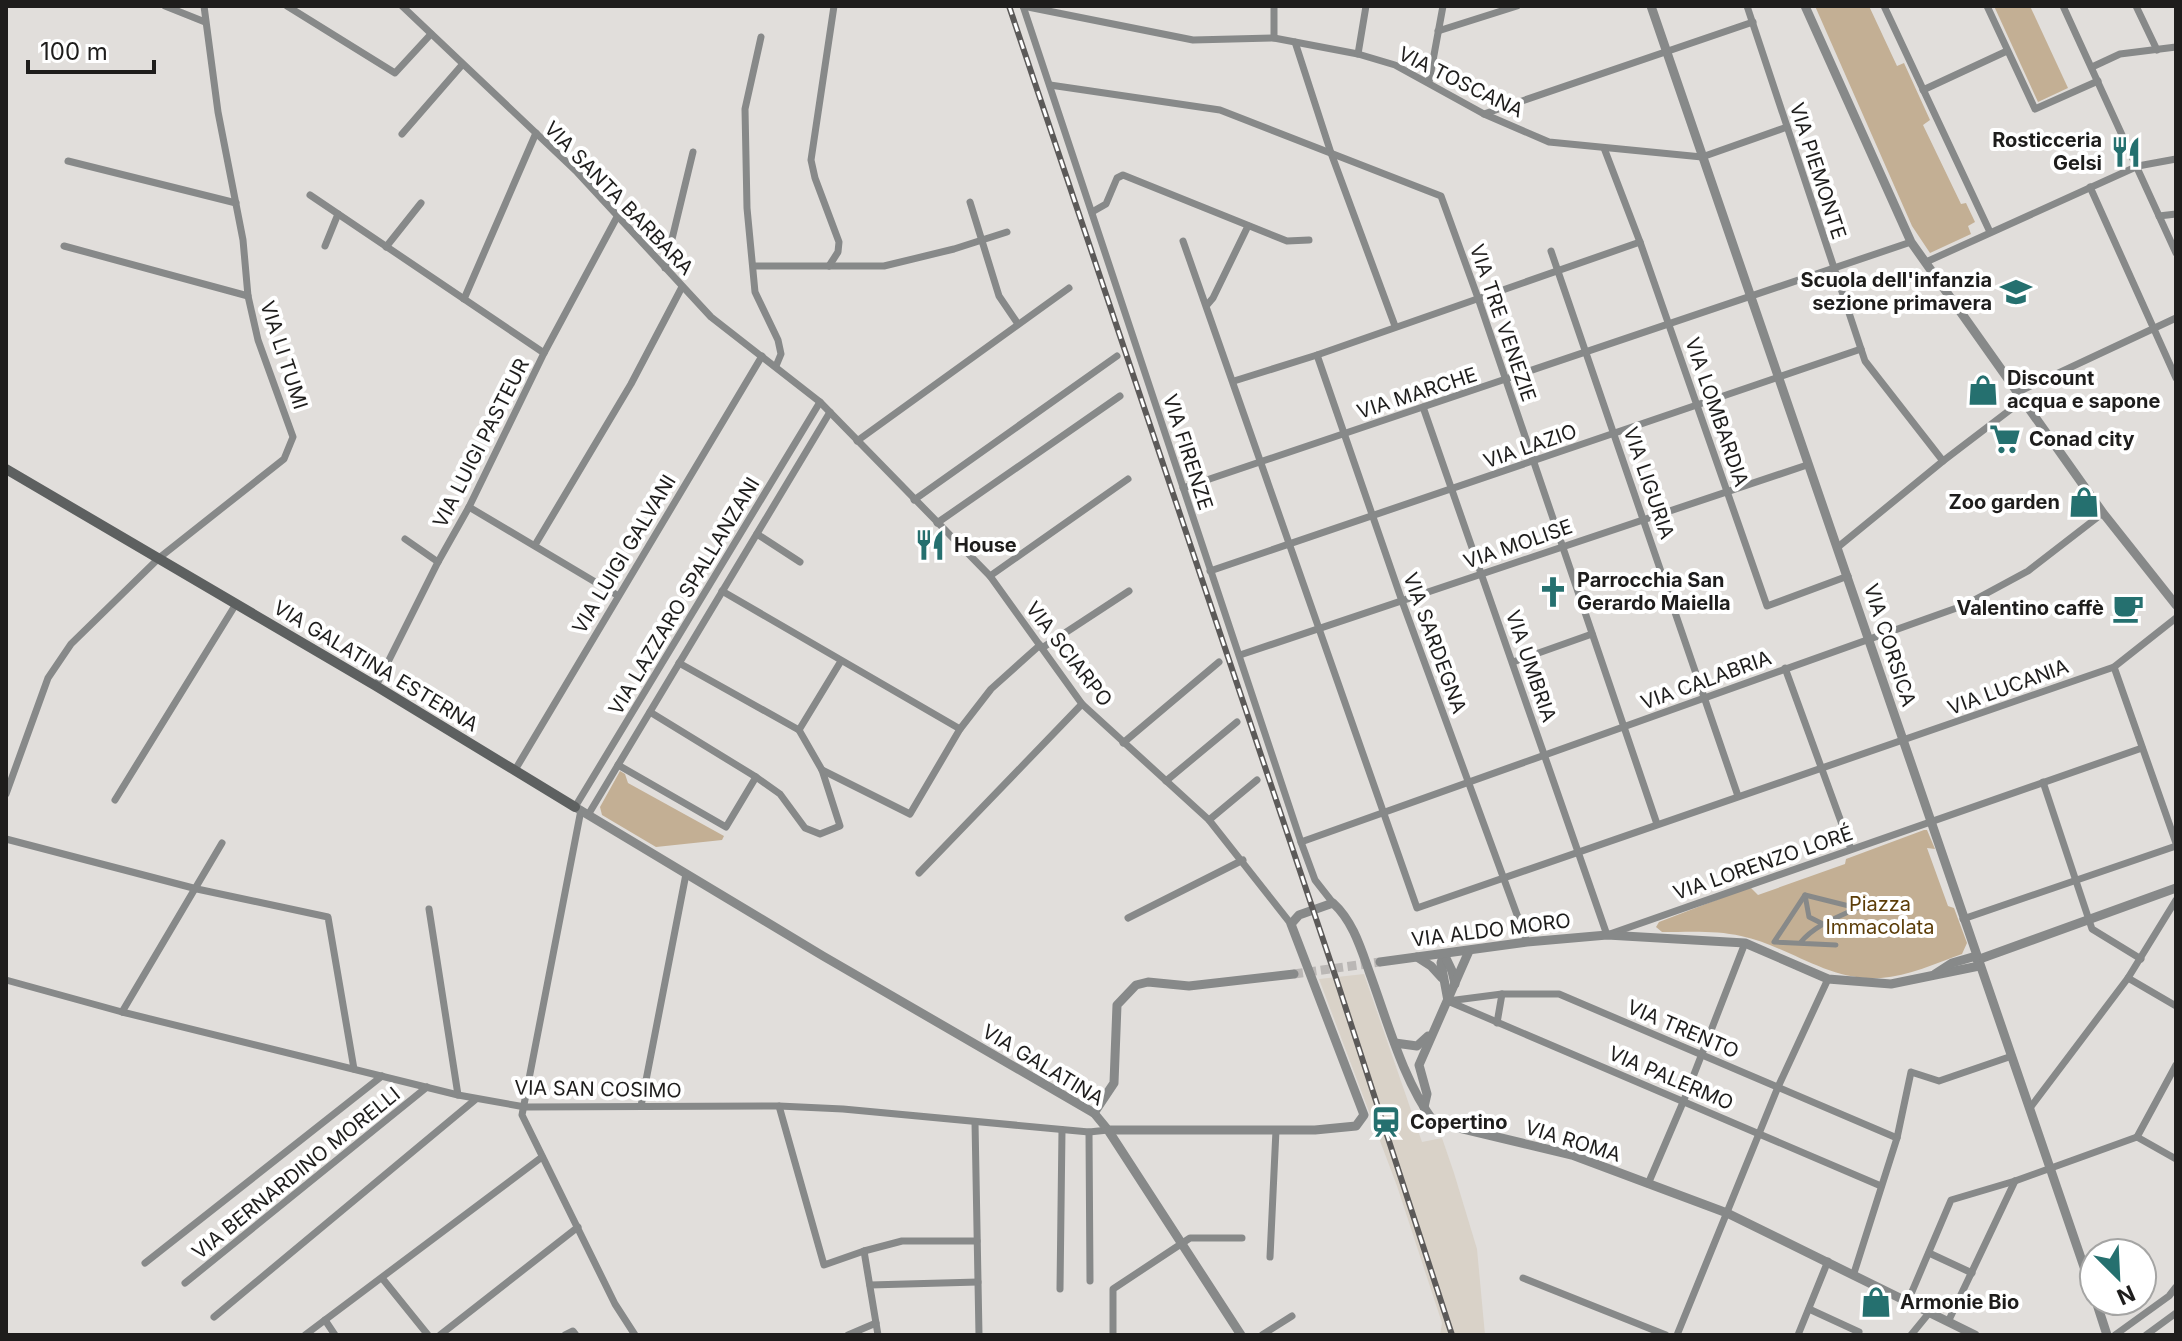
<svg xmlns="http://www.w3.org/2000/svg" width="2182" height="1341" viewBox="0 0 2182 1341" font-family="Inter,sans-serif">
<rect width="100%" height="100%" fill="#e1dedb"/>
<!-- built -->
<path fill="#d9d2c8" d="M1364 974 1422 1142 1442 1138 1454 1173 1477 1249 1485 1335H1440L1442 1323 1397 1186 1319 979Z"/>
<!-- green -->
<g fill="#c3af94">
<path d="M1815 6H1869L1897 66 1904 63 1930 120 1923 125 1961 204 1966 203 1975 222 1968 226 1971 234 1930 253 1912 226Z"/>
<path d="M1994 6H2030L2068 88 2038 102Z"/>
<path d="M620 771 625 774 628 783 724 836 722 840 656 847 602 815 600 807Z"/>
<path d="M1924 830H1927L1935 849 1927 848 1948 906 1954 908 1967 943 1962 954C1937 963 1908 976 1881 978 1828 982 1789 946 1741 936 1716 930 1687 932 1662 932L1656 927 1659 922 1750 887 1758 895 1845 864 1846 859Z"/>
</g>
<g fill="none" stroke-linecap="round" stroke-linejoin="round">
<!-- tertiary-tunnel -->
<path stroke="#bab7b5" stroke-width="9" stroke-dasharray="9 4.5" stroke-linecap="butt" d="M1294 974 1380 962"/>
<!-- pedestrian -->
<g stroke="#878989" stroke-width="5">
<path d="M1805 895 1809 917 1821 923"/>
<path d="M1800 943C1815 925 1836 918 1857 908L1805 895 1774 942 1836 945"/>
</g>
<!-- minor -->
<g stroke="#878989" stroke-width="7">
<path d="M165 6 205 22"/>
<path d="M287 6 395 73 431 34"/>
<path d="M402 6 577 172 711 317 820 402 990 576 1082 704 1209 820 1291 924"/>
<path d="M1023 6 1301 842 1315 880 1333 903"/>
<path d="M1023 6 1193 40 1274 38 1358 54 1395 65 1484 114 1549 142 1702 157 1787 127"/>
<path d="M1747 6 1865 361 1943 461"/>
<path d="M1884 6 1990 232"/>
<path d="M1987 6 2035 109 2098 81"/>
<path d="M2063 6 2176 253"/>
<path d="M2136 6 2157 50"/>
<path d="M1438 31 1517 6"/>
<path d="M761 37 745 109 747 208 755 292 778 340 781 354 776 366"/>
<path d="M1274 38V6"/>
<path d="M1295 42 1331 153 1395 326"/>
<path d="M1358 54 1366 6"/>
<path d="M2092 67 2120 54 2176 47"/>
<path d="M1429 82 1443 6"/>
<path d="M1050 85 1220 110 1441 196 1478 298 1657 824"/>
<path d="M1923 90 2007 51"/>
<path d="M1484 114 1753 22"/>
<path d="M402 134 462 65"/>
<path d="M1604 148 1640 242 1767 606 1848 576"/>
<path d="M68 161 236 203"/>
<path d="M2090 187 2176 378"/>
<path d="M310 195 544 353"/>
<path d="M970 202 999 296 1018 324"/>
<path d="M1092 212 1106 204 1117 178 1123 175 1287 241 1309 240"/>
<path d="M2159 216 2176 214"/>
<path d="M1183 241 1417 908 2114 667 2176 618"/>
<path d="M64 246 248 296"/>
<path d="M325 246 338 214"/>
<path d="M386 247 421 203"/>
<path d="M1551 251 1738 796"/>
<path d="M1926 262 2138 166 2176 159"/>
<path d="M754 266H884L954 249 1007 232"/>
<path d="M829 266 838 252 839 242 815 178 811 160 834 6"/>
<path d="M665 268 693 152"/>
<path d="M464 299 536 133"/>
<path d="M1207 305 1213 298 1248 226"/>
<path d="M1317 355 1402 601 1527 942"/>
<path d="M1234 381 1317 355 1640 242"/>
<path d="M2018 392 2176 318"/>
<path d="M1423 407 1607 935 2142 748"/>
<path d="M857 441 1069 288"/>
<path d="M1183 488 1911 242"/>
<path d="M914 500 1117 356"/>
<path d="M469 507 617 595"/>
<path d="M937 523 1120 396"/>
<path d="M757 534 800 562"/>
<path d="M405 539 438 562"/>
<path d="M535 545 631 384 682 287"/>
<path d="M1838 547 1943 461 2023 400"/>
<path d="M1210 571 1861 349"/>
<path d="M990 576 1128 479"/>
<path d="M722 591 960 729"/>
<path d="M1042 648 1129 591"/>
<path d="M1240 655 1807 465"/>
<path d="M1513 662 1592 634"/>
<path d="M2114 667 2176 843"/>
<path d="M1785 668 1851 849"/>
<path d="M376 686 438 562 469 507 544 353 617 217"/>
<path d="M650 712 756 777 780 794 805 828 820 834 840 826 822 770 799 730 679 663"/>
<path d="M799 730 841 661"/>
<path d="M1123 743 1219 662"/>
<path d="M618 765 726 827 756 777"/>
<path d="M515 770 762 356"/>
<path d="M822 770 910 814 960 729 991 689 1040 645"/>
<path d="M1166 781 1237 722"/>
<path d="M2043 782 2092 929 2141 959"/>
<path d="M6 794 48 678 71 644 159 558 284 459 293 437 258 340 248 296 243 240 218 112 204 6"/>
<path d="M115 800 236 604"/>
<path d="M575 807 820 402"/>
<path d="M581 810 522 1115 615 1304 635 1335"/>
<path d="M588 815 830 412"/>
<path d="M1209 820 1257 780"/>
<path d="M6 839 197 889 328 917 354 1069"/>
<path d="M1301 842 1965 605 2028 571 2103 513"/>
<path d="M919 873 1082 704"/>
<path d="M429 909 458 1095"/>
<path d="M1128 918 1243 860"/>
<path d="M1963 919 2176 846"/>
<path d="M2128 978 2176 1006"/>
<path d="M6 980 122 1012 458 1095 525 1107 779 1106 843 1109 1089 1132 1108 1130"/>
<path d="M1448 1001 1502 994H1559L1897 1138"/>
<path d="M1450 1002 1881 1186"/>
<path d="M122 1012 222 843"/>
<path d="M1497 1023 1502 994"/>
<path d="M641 1106 686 874"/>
<path d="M779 1106 824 1265 864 1251 902 1241H977"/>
<path d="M2030 1108 2128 978 2176 900"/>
<path d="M975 1122 979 1335"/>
<path d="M1089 1132 1090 1281"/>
<path d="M2137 1137 2176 1065"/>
<path d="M1648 1184 1684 1100 1745 943"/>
<path d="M864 1251 878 1335"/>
<path d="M1929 1253 1972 1273"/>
<path d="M1270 1257 1276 1130"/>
<path d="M145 1263 382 1076"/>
<path d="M1854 1273 1897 1138 1911 1072 1939 1081 2012 1056"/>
<path d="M382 1278 428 1335"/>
<path d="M1523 1278 1666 1335"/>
<path d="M185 1283 427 1087"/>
<path d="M870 1285 978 1282"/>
<path d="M1060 1289 1062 1130"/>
<path d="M1908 1301 1951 1200 2015 1181 2137 1137 2176 1159"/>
<path d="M1809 1309 1859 1332"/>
<path d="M214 1317 476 1099"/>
<path d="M325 1320 335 1335"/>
<path d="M1948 1322 2015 1181"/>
<path d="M305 1335 542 1157"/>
<path d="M440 1335 578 1227"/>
<path d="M565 1335 573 1331 576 1335"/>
<path d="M848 1335 876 1323"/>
<path d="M1113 1335V1289L1190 1238H1242"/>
<path d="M1262 1335 1292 1316"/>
<path d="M1677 1335 1778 1087 1828 979"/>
<path d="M1798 1335 1828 1261"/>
<path d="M1911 1335 1929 1313"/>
<path d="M2115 1335 2169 1296 2176 1287"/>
<path d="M2146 1335 2176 1313"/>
</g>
<!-- tertiary -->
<g stroke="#878989" stroke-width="9">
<path d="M1651 6 2094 1296"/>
<path d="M1805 6 1911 242 2103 513 2176 605"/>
<path d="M575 807 823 956 1094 1113 1108 1130H1315L1356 1126 1364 1115 1291 924 1299 915 1333 903C1353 921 1361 949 1370 974 1388 1023 1403 1080 1434 1122L1572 1155 1727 1213 1975 1335"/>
<path d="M1444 954 1441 963 1448 1001"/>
<path d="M1444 954 1452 971 1455 984"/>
<path d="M1417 957 1431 966 1442 978"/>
<path d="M1977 960 2176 888"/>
<path d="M1380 962 1527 942 1607 935 1745 943 1828 979 1891 984 1979 966"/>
<path d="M1935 974 1952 963 1976 956"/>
<path d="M1395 1043 1417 1046 1428 1036"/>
<path d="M1424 1107 1427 1094 1419 1065 1469 951"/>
<path d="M1094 1113 1114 1083 1117 1005 1136 985 1148 982 1189 986 1294 974"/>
<path d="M1108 1130 1241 1335"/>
<path d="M2096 1301 2107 1335"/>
</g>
<!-- secondary -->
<path stroke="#5d6060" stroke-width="10" d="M6 469 376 686 575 807"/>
<defs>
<path id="rail" d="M1009 6 1336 978 1452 1335"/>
</defs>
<!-- rail casing -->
<use href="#rail" stroke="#5c5a59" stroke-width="6"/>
<!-- rail -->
<use href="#rail" stroke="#fff" stroke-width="3" stroke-dasharray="9" stroke-linecap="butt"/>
</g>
<!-- icons -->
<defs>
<symbol id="restaurant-bare" viewBox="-9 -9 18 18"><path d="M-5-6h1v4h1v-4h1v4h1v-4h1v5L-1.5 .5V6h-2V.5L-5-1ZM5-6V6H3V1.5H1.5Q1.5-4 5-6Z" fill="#25706f" stroke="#fff" stroke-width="2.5" paint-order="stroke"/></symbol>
<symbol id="school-bare" viewBox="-9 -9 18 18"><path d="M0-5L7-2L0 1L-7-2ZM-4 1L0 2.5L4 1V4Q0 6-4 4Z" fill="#25706f" stroke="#fff" stroke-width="2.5" paint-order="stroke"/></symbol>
<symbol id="shop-bare" viewBox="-9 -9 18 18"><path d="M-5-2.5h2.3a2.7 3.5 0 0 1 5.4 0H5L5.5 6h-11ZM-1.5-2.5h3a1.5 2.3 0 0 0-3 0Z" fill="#25706f" stroke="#fff" stroke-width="2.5" paint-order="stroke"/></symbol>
<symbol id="supermarket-bare" viewBox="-9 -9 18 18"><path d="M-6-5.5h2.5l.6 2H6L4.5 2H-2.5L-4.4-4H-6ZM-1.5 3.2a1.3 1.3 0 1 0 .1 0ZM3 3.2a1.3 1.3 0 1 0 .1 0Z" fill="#25706f" stroke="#fff" stroke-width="2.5" paint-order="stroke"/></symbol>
<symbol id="church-bare" viewBox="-9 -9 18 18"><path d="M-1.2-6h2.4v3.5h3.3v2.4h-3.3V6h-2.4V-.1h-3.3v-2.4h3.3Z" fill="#25706f" stroke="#fff" stroke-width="2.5" paint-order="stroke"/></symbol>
<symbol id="cafe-bare" viewBox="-9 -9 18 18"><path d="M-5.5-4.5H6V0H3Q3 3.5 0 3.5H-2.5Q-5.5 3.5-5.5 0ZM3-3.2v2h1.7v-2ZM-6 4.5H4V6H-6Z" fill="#25706f" stroke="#fff" stroke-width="2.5" paint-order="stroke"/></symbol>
<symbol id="station-bare" viewBox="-9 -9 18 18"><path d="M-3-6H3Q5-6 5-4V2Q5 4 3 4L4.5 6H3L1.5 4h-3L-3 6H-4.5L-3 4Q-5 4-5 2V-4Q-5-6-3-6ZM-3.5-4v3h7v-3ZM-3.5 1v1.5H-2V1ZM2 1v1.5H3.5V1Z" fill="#25706f" stroke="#fff" stroke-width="2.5" paint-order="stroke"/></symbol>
</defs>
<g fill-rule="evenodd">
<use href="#restaurant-bare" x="2104" y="130" width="44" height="44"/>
<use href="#school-bare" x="1994" y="270" width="44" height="44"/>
<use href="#shop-bare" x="1961" y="368" width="44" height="44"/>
<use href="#supermarket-bare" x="1983" y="417" width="44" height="44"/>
<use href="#shop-bare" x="2062" y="480" width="44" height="44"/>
<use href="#restaurant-bare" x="908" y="523" width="44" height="44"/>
<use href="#church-bare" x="1531" y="570" width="44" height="44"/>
<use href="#cafe-bare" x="2106" y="586" width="44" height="44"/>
<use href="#station-bare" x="1364" y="1100" width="44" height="44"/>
<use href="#shop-bare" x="1854" y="1280" width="44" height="44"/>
</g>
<g text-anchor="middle" stroke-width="8" stroke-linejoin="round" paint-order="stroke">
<!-- street labels -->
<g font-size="20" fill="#1e1d1c" stroke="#fff">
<text transform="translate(1461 82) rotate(26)" y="7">VIA TOSCANA</text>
<text transform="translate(1818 171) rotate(72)" y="7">VIA PIEMONTE</text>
<text transform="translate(619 198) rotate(46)" y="7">VIA SANTA BARBARA</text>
<text transform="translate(1503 323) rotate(71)" y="7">VIA TRE VENEZIE</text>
<text transform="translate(284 355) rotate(72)" y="7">VIA LI TUMI</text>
<text transform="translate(1417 393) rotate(-18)" y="7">VIA MARCHE</text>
<text transform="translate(1717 412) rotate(71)" y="7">VIA LOMBARDIA</text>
<text transform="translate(481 443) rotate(-63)" y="7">VIA LUIGI PASTEUR</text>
<text transform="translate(1530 446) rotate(-19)" y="7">VIA LAZIO</text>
<text transform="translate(1188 452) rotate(72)" y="7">VIA FIRENZE</text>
<text transform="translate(1649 483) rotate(71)" y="7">VIA LIGURIA</text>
<text transform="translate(1518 544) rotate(-19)" y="7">VIA MOLISE</text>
<text transform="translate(624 554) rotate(-59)" y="7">VIA LUIGI GALVANI</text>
<text transform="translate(684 596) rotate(-59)" y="7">VIA LAZZARO SPALLANZANI</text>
<text transform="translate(1435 643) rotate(70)" y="7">VIA SARDEGNA</text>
<text transform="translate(1890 645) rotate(72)" y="7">VIA CORSICA</text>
<text transform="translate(1069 654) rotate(52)" y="7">VIA SCIARPO</text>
<text transform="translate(376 666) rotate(31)" y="7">VIA GALATINA ESTERNA</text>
<text transform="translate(1531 666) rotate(71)" y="7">VIA UMBRIA</text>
<text transform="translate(1706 680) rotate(-20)" y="7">VIA CALABRIA</text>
<text transform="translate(2008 687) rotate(-20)" y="7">VIA LUCANIA</text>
<text transform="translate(1763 863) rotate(-19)" y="7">VIA LORENZO LORÉ</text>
<text transform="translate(1491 930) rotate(-7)" y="7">VIA ALDO MORO</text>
<text transform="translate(1683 1029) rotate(23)" y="7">VIA TRENTO</text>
<text transform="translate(1043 1065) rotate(31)" y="7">VIA GALATINA</text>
<text transform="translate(1671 1078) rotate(23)" y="7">VIA PALERMO</text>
<text transform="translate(598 1089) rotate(1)" y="7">VIA SAN COSIMO</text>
<text transform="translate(1573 1141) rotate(17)" y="7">VIA ROMA</text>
<text transform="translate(296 1173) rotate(-39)" y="7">VIA BERNARDINO MORELLI</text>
</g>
<!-- poi labels -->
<g font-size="20" font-weight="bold" fill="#1e1d1c" stroke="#fff" text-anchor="start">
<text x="2102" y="147" text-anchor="end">Rosticceria<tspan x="2102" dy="23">Gelsi</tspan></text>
<text x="1992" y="287" text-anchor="end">Scuola dell'infanzia<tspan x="1992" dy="23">sezione primavera</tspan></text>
<text x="2007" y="385">Discount<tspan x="2007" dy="23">acqua e sapone</tspan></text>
<text x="2029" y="446">Conad city</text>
<text x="2060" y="509" text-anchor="end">Zoo garden</text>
<text x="954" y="552">House</text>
<text x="1577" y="587">Parrocchia San<tspan x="1577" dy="23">Gerardo Maiella</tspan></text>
<text x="2104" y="615" text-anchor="end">Valentino caffè</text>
<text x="1410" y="1129">Copertino</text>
<text x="1900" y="1309">Armonie Bio</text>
</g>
<!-- park labels -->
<g font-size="20" fill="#5c3d08" stroke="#fff">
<text x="1880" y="911">Piazza<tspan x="1880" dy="23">Immacolata</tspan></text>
</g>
</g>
<!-- border -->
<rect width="2182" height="1341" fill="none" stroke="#1e1d1c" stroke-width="16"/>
<!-- north arrow -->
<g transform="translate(2118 1277) rotate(156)"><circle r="38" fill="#ffffff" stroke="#a5a5a4" stroke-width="2"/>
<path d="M0-6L14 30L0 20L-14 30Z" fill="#25706f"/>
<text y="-12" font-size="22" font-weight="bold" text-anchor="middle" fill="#1e1d1c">N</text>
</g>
<!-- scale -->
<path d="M28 60v12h126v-12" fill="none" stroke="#1e1d1c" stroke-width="4"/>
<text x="40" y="60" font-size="24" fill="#1e1d1c" stroke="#ffffff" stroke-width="6" paint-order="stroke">100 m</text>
</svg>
